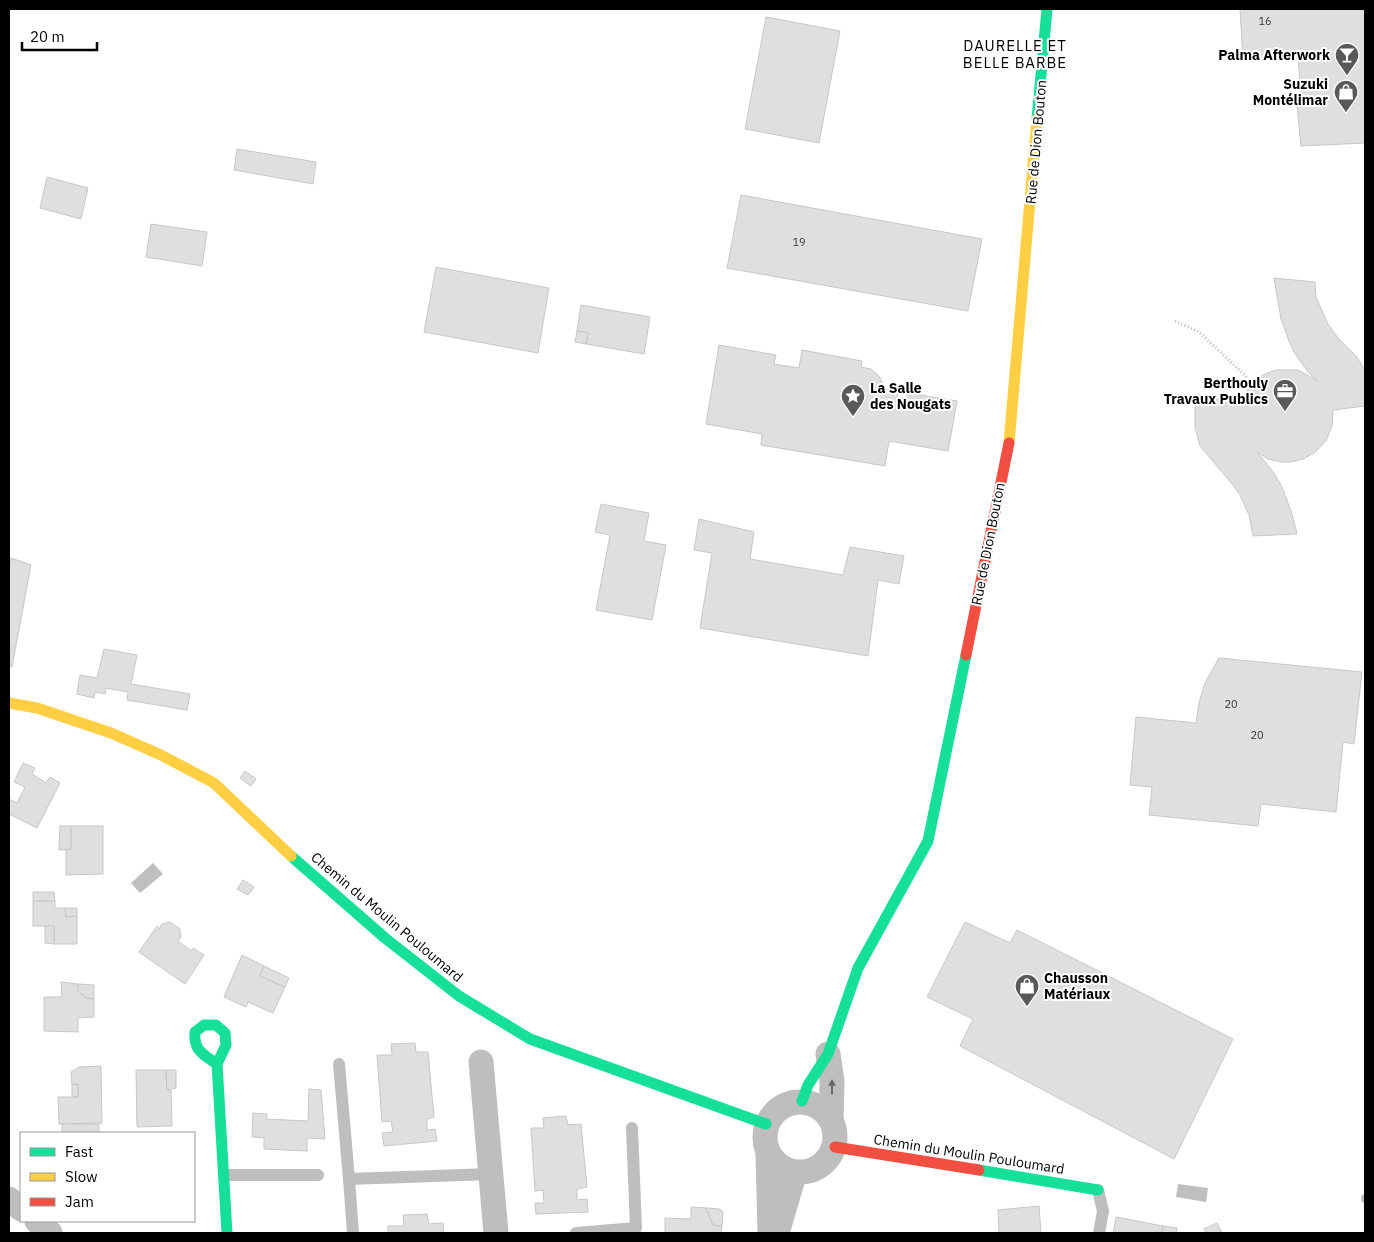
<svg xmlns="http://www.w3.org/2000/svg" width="1374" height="1242" viewBox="0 0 1374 1242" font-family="'IBM Plex Sans',sans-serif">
<rect width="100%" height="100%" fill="#fff"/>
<!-- water -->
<g fill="#bfbfbf">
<path d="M153 863 163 874 140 893 131 883Z"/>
<path d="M1178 1184 1208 1188 1206 1202 1176 1197Z"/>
</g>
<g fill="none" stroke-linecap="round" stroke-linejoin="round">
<!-- stream -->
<path stroke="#bfbfbf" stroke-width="8" d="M1365 1199V1198"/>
</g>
<!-- building -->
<g fill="#dfdfdf" stroke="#c7c7c7">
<path d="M1240 9H1365V143L1301 146 1296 94H1301L1298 57 1243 60Z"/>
<path d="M766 17 840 31 819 143 745 129Z"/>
<path d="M237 149 316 162 313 184 234 170Z"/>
<path d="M47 177 88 188 81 219 40 208Z"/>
<path d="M741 195 982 239 968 311 727 268Z"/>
<path d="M151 224 207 232 202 266 146 257Z"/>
<path d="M436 267 549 288 538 353 424 332Z"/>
<path d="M1274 278 1315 282 1316 297 1328 324 1338 338 1357 357 1365 370V406L1333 410 1332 426 1326 441 1314 453 1303 459 1290 462H1281L1268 459 1257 452 1274 473 1282 487 1292 514 1297 534 1253 536 1249 515 1240 495 1233 485 1200 446 1195 427V408L1197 394 1241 405 1245 393 1253 383 1263 375 1275 370H1298L1318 381 1308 372 1294 352 1289 341 1281 319Z"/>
<path d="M581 305 650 317 644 354 586 344 588 333 577 331Z"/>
<path d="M577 331 588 333 586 344 575 342Z"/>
<path d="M719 345 776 355 774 364 799 368 802 350 862 361 861 367 871 369 879 376 882 382V389L898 391 897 397 907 399 908 393 957 401 948 451 889 441 885 466 761 445 762 434 706 424Z"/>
<path d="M601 504 649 513 644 541 666 545 652 620 596 610 610 535 595 532Z"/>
<path d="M699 519 754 532 750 559 843 575 850 547 904 556 899 584 878 580 868 656 700 628 712 553 694 550Z"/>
<path d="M11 558 31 565 12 667 9 666V565Z"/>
<path d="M104 649 137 655 131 684 190 694 187 710 127 700 128 692 106 688 105 694 95 692 94 698 77 694 80 675 97 678Z"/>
<path d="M1219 658 1362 672 1354 744 1343 742 1336 812 1261 804 1258 826 1149 815 1152 787 1130 785 1136 717 1196 723 1199 703 1205 683Z"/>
<path d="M23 763 35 768 32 774 46 783 50 777 60 783 37 828 9 814V799L17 803 25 787 14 782Z"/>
<path d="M245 771 256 779 251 786 240 778Z"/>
<path d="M60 826H71V849L59 850Z"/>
<path d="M71 826H103V874L66 875V850L71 849Z"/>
<path d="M243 880 254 887 248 895 237 889Z"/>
<path d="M33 892H54L55 901H33Z"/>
<path d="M33 901H55V908H65L66 917 77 916V944H54V926H33Z"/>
<path d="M65 908H77V916L66 917Z"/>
<path d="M170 922 180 929 181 937 178 941 191 951 193 948 204 955 185 984 139 952 157 926 159 929 162 924Z"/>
<path d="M965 922 1010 943 1017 930 1233 1039 1174 1159 960 1046 973 1019 927 997Z"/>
<path d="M45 926H54V944L45 943Z"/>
<path d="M242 955 264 966 260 976 285 987 273 1013 248 1002 246 1007 224 997Z"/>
<path d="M264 966 289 978 285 987 260 976Z"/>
<path d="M61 982 78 984V991L86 998 94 999V1017L78 1018V1032L44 1031V997H62Z"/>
<path d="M78 984 94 985V999L86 998 78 991Z"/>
<path d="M415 1043 416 1052H428L434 1117 427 1119V1130L435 1129 437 1141 384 1146 382 1133 393 1132 391 1121 382 1122 377 1055H392L391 1044Z"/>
<path d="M101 1066 102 1123 59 1124 58 1097H78V1084L72 1085 71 1072 79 1067Z"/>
<path d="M136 1070H166L167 1090H171L172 1126 137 1127Z"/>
<path d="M166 1070H176V1088L167 1090Z"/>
<path d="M78 1084V1097L72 1096V1085Z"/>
<path d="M309 1089 321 1090 325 1139 307 1138V1151L264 1149V1138L252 1137 253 1113 267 1114 266 1119 308 1121Z"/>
<path d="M566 1116 568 1125 581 1124 587 1187 577 1189V1200L587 1199 588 1212 536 1214 535 1203H544L543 1190 535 1191 531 1128H544L543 1118Z"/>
<rect x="62" y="1124" width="37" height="9"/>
<path d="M1039 1206 1041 1233H999L998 1210Z"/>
<path d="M691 1207 706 1208 713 1225 722 1226 721 1233H665V1218L691 1219Z"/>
<path d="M706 1208 720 1209 723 1212 722 1226 713 1225Z"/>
<path d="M427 1214 429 1224 443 1223 444 1233H388V1226H404L403 1215Z"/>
<path d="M1116 1217 1163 1226 1162 1233H1113Z"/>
<path d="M1217 1223 1222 1233H1206L1204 1229Z"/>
<path d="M1163 1226 1177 1228 1176 1233H1162Z"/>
</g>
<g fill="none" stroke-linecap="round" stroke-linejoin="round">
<!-- path -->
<path stroke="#b9b9b9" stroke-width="3" stroke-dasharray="1 2.5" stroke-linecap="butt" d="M1175 321 1199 332 1253 383"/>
<!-- lane -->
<g stroke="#bebebe" stroke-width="12">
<path d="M339 1064 349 1179 491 1174"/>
<path d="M224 1175H318"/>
<path d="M349 1179 353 1233"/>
<path d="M1098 1190 1103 1211 1099 1233"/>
<path d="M576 1233 636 1228 632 1128"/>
</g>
<!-- street -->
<g stroke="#bebebe" stroke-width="25">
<path d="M828 1054 832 1081 831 1120"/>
<path d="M481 1062 496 1233"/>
<circle cx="800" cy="1137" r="35"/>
<path d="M768 1154 770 1233"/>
<path d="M9 1199 21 1209"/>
<path d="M37 1221 50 1233"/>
<path d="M777 1233 792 1182V1172"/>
</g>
<!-- fast -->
<g stroke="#16e098" stroke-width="11">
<path d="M1037 119 1047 9"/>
<path d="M291 856 385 938 459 996 530 1039 766 1124"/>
<path d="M217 1064C204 1055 193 1050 195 1032L204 1025H216L225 1033 226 1045 217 1064 227 1233"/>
<path d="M802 1101 808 1085 828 1054 858 968 928 841 966 655"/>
<path d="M979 1170 1098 1190"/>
</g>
<!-- slow -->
<g stroke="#ffcf43" stroke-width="11">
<path d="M1009 443 1037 119"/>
<path d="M9 703 37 708 111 733 161 755 214 783 291 856"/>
</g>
<!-- jam -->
<g stroke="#f24e42" stroke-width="11">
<path d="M966 655 1009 443"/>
<path d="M835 1147 979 1170"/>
</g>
</g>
<!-- one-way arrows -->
<defs><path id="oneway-solid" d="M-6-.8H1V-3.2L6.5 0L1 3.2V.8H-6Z" transform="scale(1.25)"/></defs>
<use fill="#686868" href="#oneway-solid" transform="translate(832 1087) rotate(-90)"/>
<!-- icons -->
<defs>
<symbol id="bar-pin" viewBox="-11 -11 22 30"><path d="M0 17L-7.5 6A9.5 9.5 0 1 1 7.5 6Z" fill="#595959" stroke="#fff"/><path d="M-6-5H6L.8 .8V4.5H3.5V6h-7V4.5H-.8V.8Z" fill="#fff"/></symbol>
<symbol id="shop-pin" viewBox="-11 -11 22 30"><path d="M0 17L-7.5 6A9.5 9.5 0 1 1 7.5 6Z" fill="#595959" stroke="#fff"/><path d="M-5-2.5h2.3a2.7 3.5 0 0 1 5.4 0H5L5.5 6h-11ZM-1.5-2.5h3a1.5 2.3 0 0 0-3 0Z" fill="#fff"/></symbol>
<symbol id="office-pin" viewBox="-11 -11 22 30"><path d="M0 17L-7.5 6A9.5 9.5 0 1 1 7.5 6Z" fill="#595959" stroke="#fff"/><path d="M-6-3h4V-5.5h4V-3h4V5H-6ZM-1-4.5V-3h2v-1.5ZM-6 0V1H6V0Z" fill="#fff"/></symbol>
<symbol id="sight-pin" viewBox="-11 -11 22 30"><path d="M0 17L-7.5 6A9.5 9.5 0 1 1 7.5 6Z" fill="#595959" stroke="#fff"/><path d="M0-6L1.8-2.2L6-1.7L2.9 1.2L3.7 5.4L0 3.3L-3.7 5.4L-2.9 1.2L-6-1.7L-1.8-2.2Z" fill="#fff"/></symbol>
</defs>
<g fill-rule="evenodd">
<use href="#bar-pin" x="1333" y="41" width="28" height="38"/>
<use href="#shop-pin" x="1332" y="78" width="28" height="38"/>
<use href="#office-pin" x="1271" y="377" width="28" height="38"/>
<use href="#sight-pin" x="839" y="382" width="28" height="38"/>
<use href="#shop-pin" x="1013" y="972" width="28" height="38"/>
</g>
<g text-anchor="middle" stroke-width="4" stroke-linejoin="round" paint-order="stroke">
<!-- number labels -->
<g font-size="11" fill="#383838">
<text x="1265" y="25">16</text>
<text x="799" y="246">19</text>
<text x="1231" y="708">20</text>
<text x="1257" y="739">20</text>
</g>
<!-- poi labels -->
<g font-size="14" font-weight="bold" fill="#000" stroke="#fff" text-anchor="end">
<text x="1330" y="60">Palma Afterwork</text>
<text x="1328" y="89">Suzuki<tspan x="1328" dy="16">Montélimar</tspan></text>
<text x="1268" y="388">Berthouly<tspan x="1268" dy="16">Travaux Publics</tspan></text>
<text x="870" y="393" text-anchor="start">La Salle<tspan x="870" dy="16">des Nougats</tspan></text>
<text x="1044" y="983" text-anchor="start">Chausson<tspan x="1044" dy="16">Matériaux</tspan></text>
</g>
<!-- street labels -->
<g font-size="14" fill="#000" stroke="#fff">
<text transform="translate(1036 142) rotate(-85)" y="5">Rue de Dion Bouton</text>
<text transform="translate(988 544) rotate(-79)" y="5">Rue de Dion Bouton</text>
<text transform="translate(387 917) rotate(40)" y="5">Chemin du Moulin Pouloumard</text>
<text transform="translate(969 1154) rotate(9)" y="5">Chemin du Moulin Pouloumard</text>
</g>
<!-- neighbourhood labels -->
<g font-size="15" letter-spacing="1" fill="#000" stroke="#fff">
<text x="1015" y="51">DAURELLE ET<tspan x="1015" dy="17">BELLE BARBE</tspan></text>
</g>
</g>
<!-- border -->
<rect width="1374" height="1242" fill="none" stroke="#000000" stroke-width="20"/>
<!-- legend -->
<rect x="20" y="1132" width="175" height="90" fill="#ffffff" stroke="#999999"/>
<rect x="30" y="1148" width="25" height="8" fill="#16e098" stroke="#999999"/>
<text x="65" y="1157" font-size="15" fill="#000000">Fast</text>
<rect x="30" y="1173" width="25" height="8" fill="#ffcf43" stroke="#999999"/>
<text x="65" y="1182" font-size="15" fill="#000000">Slow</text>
<rect x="30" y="1198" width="25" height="8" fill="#f24e42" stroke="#999999"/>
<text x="65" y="1207" font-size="15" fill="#000000">Jam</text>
<!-- scale -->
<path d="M22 42v8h75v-8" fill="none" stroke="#000000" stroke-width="2.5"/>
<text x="30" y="42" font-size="15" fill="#000000" stroke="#ffffff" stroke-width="4" paint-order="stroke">20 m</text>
</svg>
